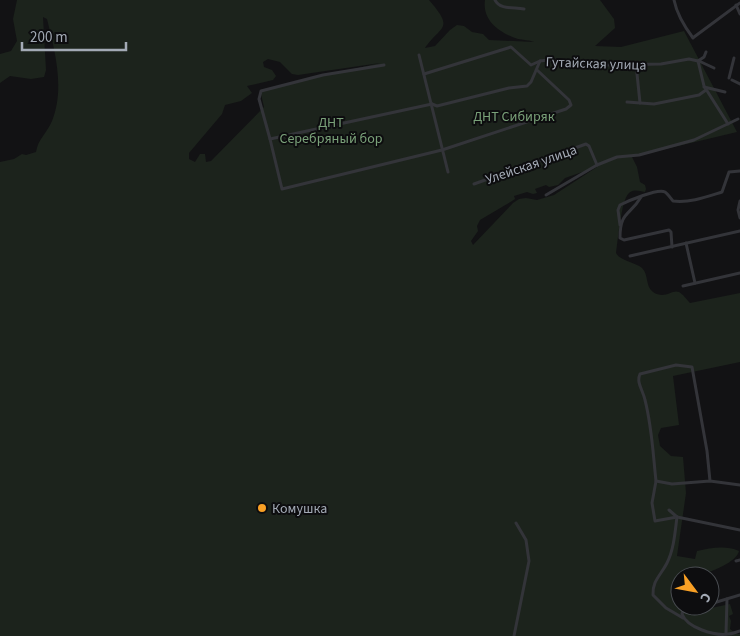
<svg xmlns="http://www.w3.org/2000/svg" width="740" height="636" viewBox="0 0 740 636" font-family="'Source Sans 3',sans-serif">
<rect width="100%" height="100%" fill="#121214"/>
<!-- green -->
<path fill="#1c231c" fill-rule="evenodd" d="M17 0H429C455 30 441 25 425 48L435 46 450 30 457 25 464 26 472 32 483 34 489 40 534 42C529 40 523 40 518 39 500 33 482 21 485 0H600L614 19 615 28 595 46 621 47 684 31 737 132 632 157 637 167 640 182 645 185 646 189 645 192C639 191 634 189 629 193 621 200 618 241 616 253 620 261 635 262 642 268 649 275 645 286 653 292 665 300 672 289 679 292 683 294 687 300 690 303L740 293V362L673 376 679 425 661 428 658 435 660 446 671 456 683 457 686 493 677 556 695 559 697 551C711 548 725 545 739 551 737 562 711 572 700 575 694 577 686 576 680 576V596L675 599 680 606 688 613 730 604 733 614 729 616 731 621 730 629 736 634H740V636H0V162L14 159 22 154 26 155 36 152C38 139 47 133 52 121 65 89 55 51 47 19L43 17 46 70 44 77 31 79 10 76 0 83V54L11 51 17 41 13 19ZM268 59 280 62 292 74 298 75 380 63 260 90 264 107 211 161 206 162 205 154H200L195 162 189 159V153L222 114 225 105 241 101 252 93 247 86 273 80 276 76 272 70 264 67 263 62ZM597 167 554 195 537 200 526 198 519 199 513 203 473 245 471 241 478 231 477 226 480 220 512 201 515 199 514 196 527 192 533 194 537 193 535 189 546 185 549 187 558 185 565 178Z"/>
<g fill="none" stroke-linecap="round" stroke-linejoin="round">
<!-- minor -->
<g stroke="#333439" stroke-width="3">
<path d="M495 0C500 10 514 7 524 9"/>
<path d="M674 0C677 15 684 26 693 38"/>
<path d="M736 5 740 14"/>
<path d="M694 37 740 3"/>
<path d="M419 55 448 172"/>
<path d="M698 61 704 86 728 124"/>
<path d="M699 61 714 68"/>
<path d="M636 64 640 103"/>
<path d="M424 74 511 47 531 65 540 61 548 60 580 65H609L661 64 689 59 698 61 704 57 706 52"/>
<path d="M729 78 734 58"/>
<path d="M732 80 740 84"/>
<path d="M704 87 725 92"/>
<path d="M627 102 654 104 699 95 706 90"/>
<path d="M432 104 270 139 282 189 442 150 566 109 571 105 569 100 537 70"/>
<path d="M432 104 437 106 509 88 527 86 531 82 540 61"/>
<path d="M270 139 259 99 261 91 323 75 384 65"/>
<path d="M474 184 586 144 589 146 597 165"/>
<path d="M546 195 597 165 617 157 639 155 694 140 738 119"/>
<path d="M641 197C630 216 620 211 620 238L624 240 669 230 671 232 672 247"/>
<path d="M740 201 738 210 740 218"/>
<path d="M620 225 618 210 620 205C628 201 658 188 665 192 668 194 671 199 673 201 690 203 706 197 722 192L729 172 740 171"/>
<path d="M686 243 695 283"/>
<path d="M630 256 740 231"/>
<path d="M683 286 740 273"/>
<path d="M656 481 652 503 655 521 677 517 740 530"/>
<path d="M710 481 672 484 656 481C653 454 652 427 645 400 643 390 636 383 640 374L676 365 692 367 707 451 710 481 740 485"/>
<path d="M669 510 677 517"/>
<path d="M677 517C675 532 674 549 667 563 661 575 652 581 653 595L666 608 683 618"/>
<path d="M736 561 740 560"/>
<path d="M710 604 740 595"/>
<path d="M701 606 683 611 682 614C687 628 715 636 728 634 732 634 736 632 740 631"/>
<path d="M726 634 727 599"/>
<path d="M514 636 529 561 526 540 516 523"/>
</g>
</g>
<!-- markers -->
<circle fill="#f9a025" stroke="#0d0d0f" stroke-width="2" cx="262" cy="508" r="5"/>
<g text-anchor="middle" stroke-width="4" stroke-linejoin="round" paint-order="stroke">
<!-- street labels -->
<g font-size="14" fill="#a3aab5" stroke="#0d0d0f">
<text transform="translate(596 63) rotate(2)" y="5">Гутайская улица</text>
<text transform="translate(531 164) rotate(-19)" y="5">Улейская улица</text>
</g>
<!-- park labels -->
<g font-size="14" fill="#7aa179" stroke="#0d0d0f">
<text x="514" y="121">ДНТ Сибиряк</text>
<text x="331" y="127">ДНТ<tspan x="331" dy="16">Серебряный бор</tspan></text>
</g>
<!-- poi labels -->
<g font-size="14" fill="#a3aab5" stroke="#0d0d0f" text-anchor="start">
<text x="272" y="513">Комушка</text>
</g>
</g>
<!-- north arrow -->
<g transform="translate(695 591) rotate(122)"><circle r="24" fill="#0d0d0f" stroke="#494c51"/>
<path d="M0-4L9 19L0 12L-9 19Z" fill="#f9a025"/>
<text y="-8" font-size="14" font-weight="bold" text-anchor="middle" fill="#a3aab5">С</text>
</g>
<!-- scale -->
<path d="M22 42v8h104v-8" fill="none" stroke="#a3aab5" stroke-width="2.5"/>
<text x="30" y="42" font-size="15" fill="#a3aab5" stroke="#0d0d0f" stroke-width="4" paint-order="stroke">200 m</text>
</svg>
